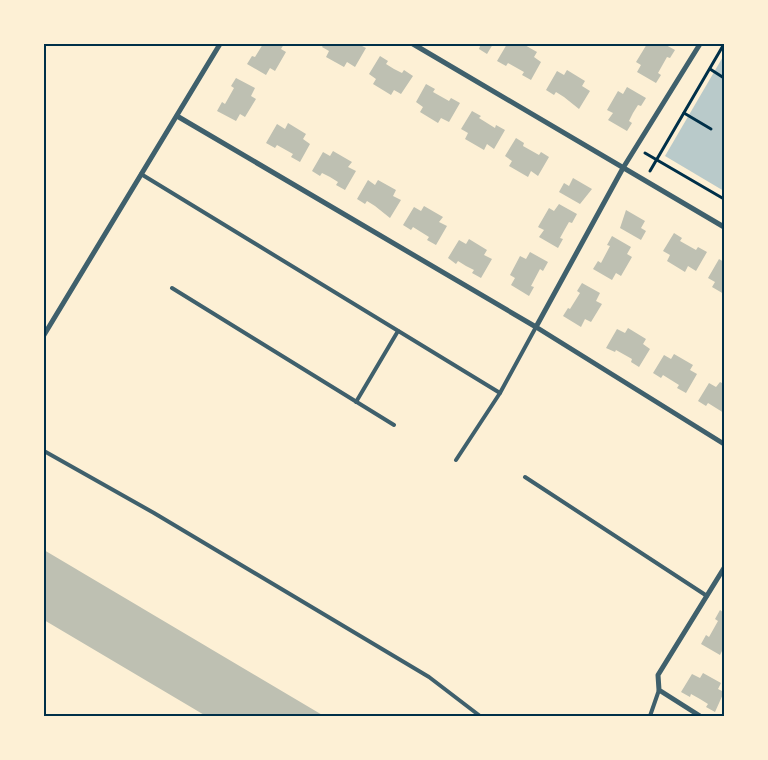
<svg xmlns="http://www.w3.org/2000/svg" width="768" height="760" viewBox="0 0 768 760" font-family="'Sofia Sans Condensed',sans-serif">
<rect width="100%" height="100%" fill="#fdf0d5"/>
<!-- green -->
<path fill="#b9caca" d="M724 55V191L665 156Z"/>
<!-- building -->
<g fill="#bec0b2">
<path d="M263 44H284L281 49 286 52 275 71 270 68 266 75 247 64 252 56 255 57Z"/>
<path d="M324 44 355 46 358 44 366 48 355 67 347 62 344 67 326 57 329 51 322 47Z"/>
<path d="M477 44H493L487 54 479 49 480 46Z"/>
<path d="M507 44 516 46 517 44H523L537 52 534 57 541 62 531 80 522 75 524 72 508 63 506 66 497 61Z"/>
<path d="M647 44 652 46 654 44H664L675 50 670 58 667 57 658 73 661 75 656 83 637 72 641 65 636 62Z"/>
<path d="M380 56 388 61 386 64 394 69 402 73 404 70 413 76 401 94 394 90 391 95 373 84 376 79 369 74Z"/>
<path d="M567 70 585 81 582 86 590 91 579 109 564 97 556 92 554 95 546 90 557 71 564 75Z"/>
<path d="M236 78 255 88 251 96 256 99 245 117 240 114 236 121 217 111 222 102 225 104 234 88 231 86Z"/>
<path d="M426 84 435 89 433 92 449 101 451 98 460 103 449 122 441 118 438 123 420 112 423 107 416 102Z"/>
<path d="M627 87 646 98 641 106 638 105 633 113 629 121 632 123 627 131 608 120 613 113 607 110 618 91 623 94Z"/>
<path d="M472 111 481 116 479 118 495 128 496 125 505 130 494 149 487 144 484 150 465 139 468 133 461 129Z"/>
<path d="M288 123 306 134 303 139 310 144 300 162 291 157 293 154 277 145 275 148 266 143 277 124 285 129Z"/>
<path d="M516 138 524 143 523 146 539 155 541 152 549 157 538 176 531 171 528 177 509 166 512 161 505 156Z"/>
<path d="M333 151 352 162 348 167 356 171 345 190 336 185 338 182 330 177 322 173 320 176 312 171 323 152 330 156Z"/>
<path d="M573 178 592 189 580 204 559 192 564 183 569 186Z"/>
<path d="M368 180 375 185 378 180 396 190 393 196 401 200 390 218 375 206 367 201 365 204 357 199Z"/>
<path d="M559 204 577 214 572 223 569 222 565 229 560 238 563 239 558 248 539 237 544 230 538 227 549 208 554 211Z"/>
<path d="M424 206 443 217 439 222 447 226 436 245 427 240 429 237 413 227 411 230 403 225 414 207 421 211Z"/>
<path d="M626 210 645 221 641 228 646 231 641 240 620 228Z"/>
<path d="M674 233 682 238 680 241 696 250 698 247 707 252 696 271 688 266 685 272 667 261 670 255 663 251Z"/>
<path d="M612 236 631 247 627 254 632 257 621 276 616 273 612 280 593 269 598 261 601 263 610 246 607 245Z"/>
<path d="M469 239 487 250 484 255 492 259 481 278 472 273 474 270 466 266 458 261 456 264 448 258 459 240 466 244Z"/>
<path d="M530 252 548 262 543 271 540 269 531 286 534 287 529 296 511 285 515 278 510 275 520 256 526 259Z"/>
<path d="M719 259 724 262V294L712 287 715 282 708 278Z"/>
<path d="M582 283 600 293 596 301 602 304 591 322 585 319 581 327 563 316 568 308 570 309 580 293 577 291Z"/>
<path d="M628 328 646 339 643 344 650 349 639 367 631 362 632 359 616 350 615 352 606 348 617 329 625 333Z"/>
<path d="M674 354 693 365 690 370 697 374 686 393 677 388 679 385 663 375 661 378 653 373 664 355 671 359Z"/>
<path d="M720 382 724 384V413L708 403 706 406 698 401 709 383 716 387Z"/>
<path d="M44 550 324 716H206L44 620Z"/>
<path d="M720 610 724 613V647L720 655 701 644 706 635 709 637 718 621 715 619Z"/>
<path d="M703 673 721 683 718 689 724 692 715 712 706 707 708 704 700 699 691 694 690 697 681 692 692 674 700 678Z"/>
</g>
<g fill="none" stroke-linecap="round" stroke-linejoin="round">
<!-- path -->
<g stroke="#003049" stroke-width="3">
<path d="M710 69 724 78"/>
<path d="M684 113 711 129"/>
<path d="M645 153 724 199"/>
<path d="M650 171 724 44"/>
</g>
<!-- service -->
<g stroke="#3f606c" stroke-width="4">
<path d="M141 174 500 393"/>
<path d="M172 288 394 425"/>
<path d="M356 402 398 331"/>
<path d="M44 451 154 513 429 677 480 716"/>
<path d="M456 460 500 393 536 327"/>
<path d="M525 477 707 596"/>
<path d="M650 716 659 690"/>
</g>
<!-- minor -->
<g stroke="#3f606c" stroke-width="5">
<path d="M413 44 724 227"/>
<path d="M177 116 536 327 724 444"/>
<path d="M536 327 623 168 700 44"/>
<path d="M44 335 220 44"/>
<path d="M700 716 659 690 658 675 724 568"/>
</g>
</g>
<!-- border -->
<rect width="768" height="760" fill="none" stroke="#fdf0d5" stroke-width="90"/>
<rect x="45" y="45" width="678" height="670" fill="none" stroke="#003049" stroke-width="2"/>
</svg>
